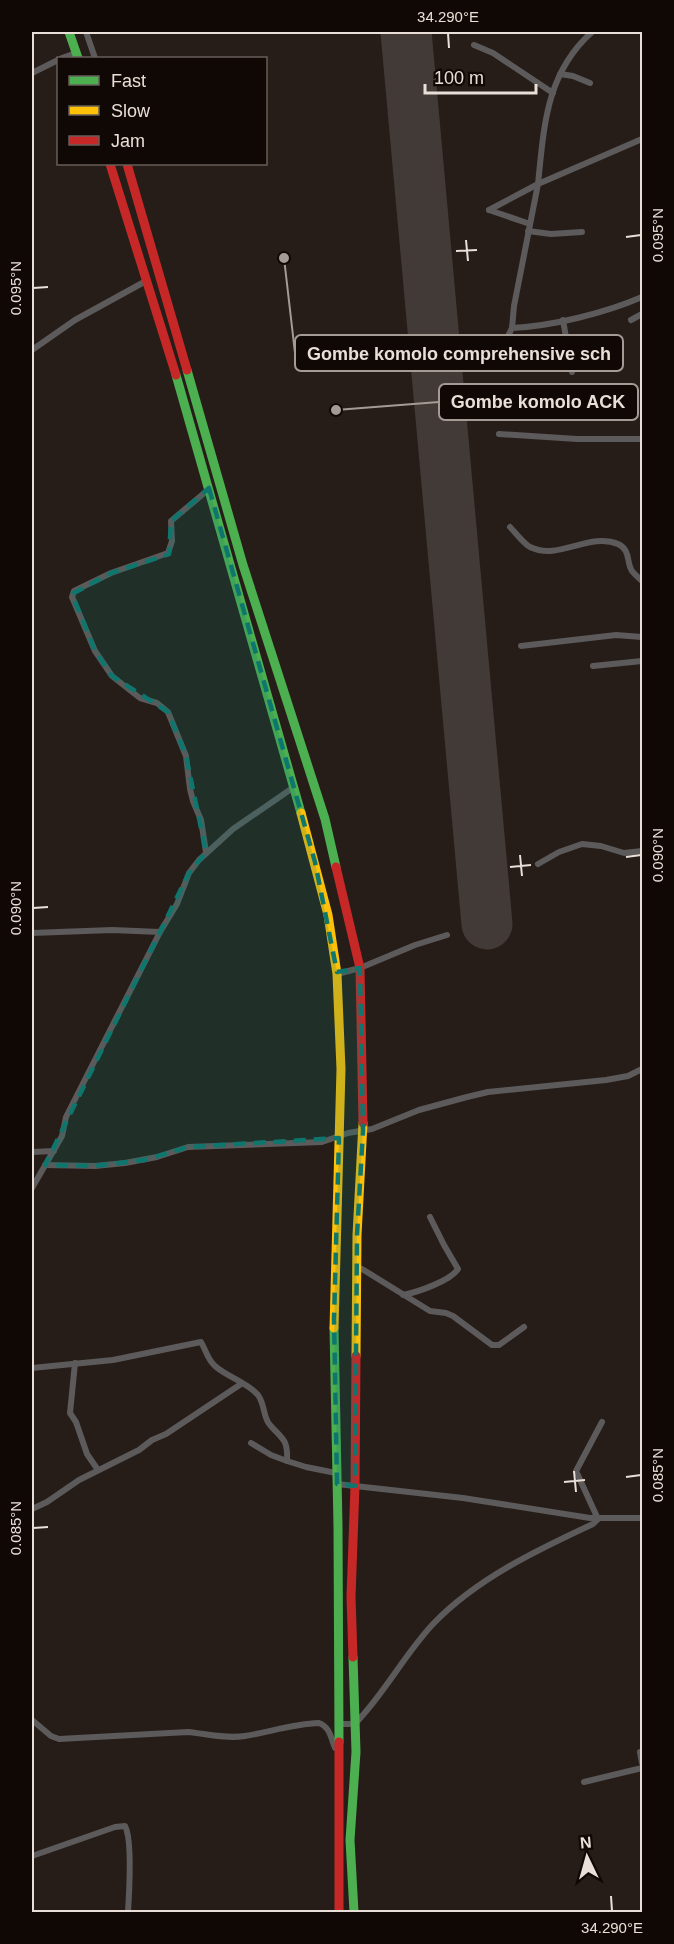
<svg xmlns="http://www.w3.org/2000/svg" width="674" height="1944" viewBox="0 0 674 1944" font-family="Helvetica,sans-serif">
<rect width="100%" height="100%" fill="#261d18"/>
<g fill="none" stroke-linecap="round" stroke-linejoin="round">
<!-- runway -->
<path stroke="#413a36" stroke-width="51" d="M406 32 487 924"/>
<!-- street -->
<g stroke="#5c5a5b" stroke-width="6">
<path d="M86 32 95 58"/>
<path d="M474 45 493 53 553 93"/>
<path d="M62 58 76 53"/>
<path d="M32 73 58 60"/>
<path d="M560 74 573 76 590 83"/>
<path d="M489 210 538 184C544 126 546 73 592 32"/>
<path d="M489 210 530 224"/>
<path d="M528 231 551 234 582 232"/>
<path d="M563 320 572 372"/>
<path d="M631 320 642 314"/>
<path d="M512 328C553 326 605 313 642 297"/>
<path d="M32 350 75 320 146 281"/>
<path d="M498 362 503 346 512 328 514 306 538 184 642 139"/>
<path d="M499 434 577 439H642"/>
<path d="M510 527C516 533 523 543 530 547 559 561 589 532 618 544 631 550 626 562 632 571 635 575 639 578 642 581"/>
<path d="M521 646 616 635 642 637"/>
<path d="M593 666 642 661"/>
<path d="M206 852 201 820 193 801 190 789 186 756 168 712 157 703 140 698 131 691 112 676 95 651 72 597 74 591 111 573 168 553 172 541 171 521 209 489"/>
<path d="M538 864 559 852 582 844 601 846 624 853 642 851"/>
<path d="M32 933 112 930 160 932 177 904 189 873 199 860 233 829 294 787"/>
<path d="M337 974 360 968 415 945 447 935"/>
<path d="M32 1152 54 1151"/>
<path d="M45 1165 95 1166 125 1163 157 1157 188 1147 322 1142 348 1133 372 1129 419 1110 467 1097 488 1092 606 1080 628 1076 642 1069"/>
<path d="M32 1188 62 1136 66 1117 160 932"/>
<path d="M357 1268 362 1269 430 1311 446 1313 453 1316 492 1345H499L524 1327"/>
<path d="M403 1295C418 1292 450 1281 458 1269L444 1245 430 1217"/>
<path d="M75 1363 70 1413 76 1422 87 1454 98 1470"/>
<path d="M32 1368 113 1360 201 1342C206 1350 207 1359 215 1366 227 1377 247 1382 258 1395 265 1404 263 1418 270 1425 283 1440 288 1439 287 1461L306 1467 336 1473"/>
<path d="M251 1443 271 1455 287 1461"/>
<path d="M337 1484 463 1498 590 1518H642"/>
<path d="M32 1509 47 1502 79 1480 139 1450 152 1440 166 1434 241 1384"/>
<path d="M598 1519 576 1471 602 1422"/>
<path d="M32 1720 51 1736 59 1739 188 1732C207 1734 226 1739 245 1736 270 1732 292 1724 319 1723 330 1727 331 1738 335 1748"/>
<path d="M338 1724H355L362 1716C388 1687 406 1653 433 1624 476 1579 537 1550 593 1524L598 1519"/>
<path d="M642 1752H640L642 1763"/>
<path d="M584 1782 642 1768"/>
<path d="M32 1856 115 1827 125 1826C133 1840 129 1894 128 1912"/>
</g>
<!-- fast -->
<g stroke="#4caf50" stroke-width="9">
<path d="M69 32 78 58"/>
<path d="M187 370 243 565 325 819 336 867"/>
<path d="M176 375 301 813"/>
<path d="M334 1328 338 1526 339 1742"/>
<path d="M353 1657 356 1752 350 1840 354 1912"/>
</g>
<!-- slow -->
<g stroke="#ffc107" stroke-width="9">
<path d="M301 813 328 915 337 974 341 1069 334 1328"/>
<path d="M356 1356 357 1235 363 1123"/>
</g>
<!-- jam -->
<g stroke="#c62828" stroke-width="9">
<path d="M110 164 176 375"/>
<path d="M127 164 187 370"/>
<path d="M336 867 360 968 363 1123"/>
<path d="M353 1657 351 1597 355 1486 356 1356"/>
<path d="M339 1742V1912"/>
</g>
</g>
<!-- marked area -->
<path fill="#0f766e" fill-opacity="0.2" stroke="#0f766e" stroke-width="4.5" stroke-dasharray="12 8" stroke-linejoin="round" d="M209 488 315 862 337 972 360 968 363 1131 357 1235 355 1486 337 1484 334 1319 339 1138 188 1147 145 1160 95 1166 45 1165 189 873 206 852 186 756 168 712 112 676 95 651 72 594 111 573 169 554 171 521Z"/>
<!-- ticks -->
<path fill="none" stroke="#eadfd8" stroke-width="2" d="M448 33 449 48M626 237 641 235M466 240 468 261M456 251 477 250M33 288 48 287M520 855 522 876M626 857 641 855M510 867 531 865M33 908 48 907M574 1471 576 1492M626 1477 641 1475M564 1482 585 1480M33 1528 48 1527M611 1896 612 1911"/>
<!-- callouts -->
<path fill="none" stroke="#a59b95" stroke-width="2" d="M284 258L295 353M336 410L439 402"/>
<g fill="#a59b95" stroke="#0f0805" stroke-width="2">
<circle cx="284" cy="258" r="6"/>
<circle cx="336" cy="410" r="6"/>
</g>
<g fill="#0f0805" stroke="#a59b95" stroke-width="2">
<rect x="295" y="335" width="328" height="36" rx="6"/>
<rect x="439" y="384" width="199" height="36" rx="6"/>
</g>
<g font-size="18" text-anchor="middle" font-weight="bold" fill="#eadfd8">
<text x="459" y="360">Gombe komolo comprehensive sch</text>
<text x="538" y="408">Gombe komolo ACK</text>
</g>
<!-- border -->
<rect width="674" height="1944" fill="none" stroke="#0f0805" stroke-width="66"/>
<!-- legend -->
<rect x="57" y="57" width="210" height="108" fill="#0f0805" stroke="#675e59" stroke-width="1.5"/>
<rect x="69" y="76" width="30" height="9" fill="#4caf50" stroke="#675e59" stroke-width="1.5"/>
<text x="111" y="87" font-size="18" fill="#eadfd8">Fast</text>
<rect x="69" y="106" width="30" height="9" fill="#ffc107" stroke="#675e59" stroke-width="1.5"/>
<text x="111" y="117" font-size="18" fill="#eadfd8">Slow</text>
<rect x="69" y="136" width="30" height="9" fill="#c62828" stroke="#675e59" stroke-width="1.5"/>
<text x="111" y="147" font-size="18" fill="#eadfd8">Jam</text>
<!-- north arrow -->
<g transform="translate(587 1857) rotate(355)" stroke="#0f0805" stroke-width="4.5" paint-order="stroke">
<path d="M0-4.5L10 22L0 15L-10 22Z" fill="#eadfd8"/>
<text y="-9" font-size="16" font-weight="bold" text-anchor="middle" fill="#eadfd8">N</text>
</g>
<!-- scale -->
<path d="M425 84v9h111v-9" fill="none" stroke="#eadfd8" stroke-width="3"/>
<text x="434" y="84" font-size="18" fill="#eadfd8" stroke="#0f0805" stroke-width="4.5" paint-order="stroke">100 m</text>
<rect x="33" y="33" width="608" height="1878" fill="none" stroke="#eadfd8" stroke-width="2"/>
<g font-size="15" text-anchor="middle" fill="#eadfd8">
<text x="448" y="22">34.290°E</text>
<text transform="translate(658 235) rotate(-90)" y="5">0.095°N</text>
<text transform="translate(16 288) rotate(-90)" y="5">0.095°N</text>
<text transform="translate(658 855) rotate(-90)" y="5">0.090°N</text>
<text transform="translate(16 908) rotate(-90)" y="5">0.090°N</text>
<text transform="translate(658 1475) rotate(-90)" y="5">0.085°N</text>
<text transform="translate(16 1528) rotate(-90)" y="5">0.085°N</text>
<text x="612" y="1933">34.290°E</text>
</g>
</svg>
